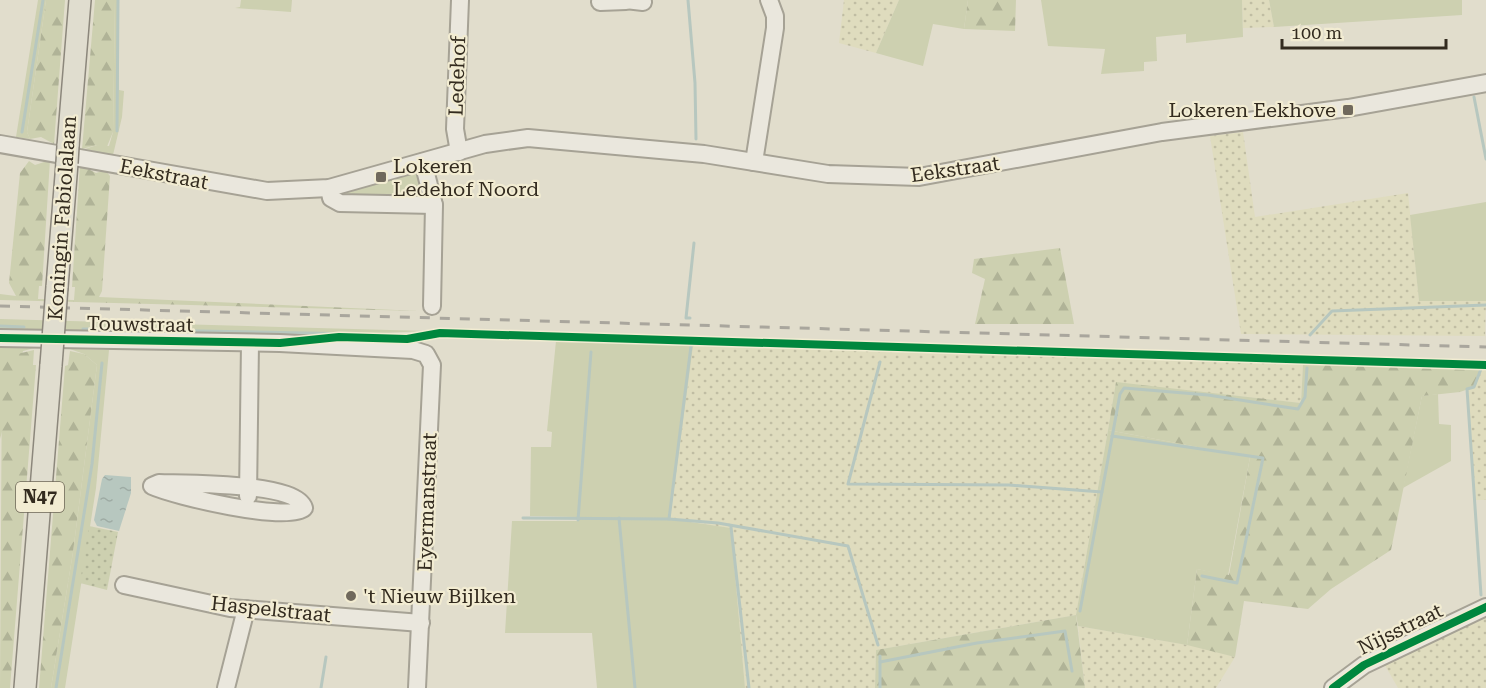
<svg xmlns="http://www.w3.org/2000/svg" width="1486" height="688" viewBox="0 0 1486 688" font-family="'Roboto Serif',serif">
<defs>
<pattern id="farmland-dots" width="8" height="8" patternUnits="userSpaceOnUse" patternTransform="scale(1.5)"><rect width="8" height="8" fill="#dfdcbe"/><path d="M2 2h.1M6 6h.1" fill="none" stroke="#c0bda3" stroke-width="1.8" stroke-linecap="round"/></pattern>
<pattern id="forest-firs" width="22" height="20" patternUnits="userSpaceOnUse" patternTransform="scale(1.5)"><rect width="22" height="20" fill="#cdd0b0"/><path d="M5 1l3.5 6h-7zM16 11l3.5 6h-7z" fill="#b0b397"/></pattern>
<pattern id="park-dots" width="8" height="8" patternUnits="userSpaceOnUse" patternTransform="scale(1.5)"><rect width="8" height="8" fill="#cdd0b0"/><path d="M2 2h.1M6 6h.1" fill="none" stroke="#b0b397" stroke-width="1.8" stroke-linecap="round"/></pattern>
<pattern id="water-ripples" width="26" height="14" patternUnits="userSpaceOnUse" patternTransform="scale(1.5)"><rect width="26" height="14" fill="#b7c7bf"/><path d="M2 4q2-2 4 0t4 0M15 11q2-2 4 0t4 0" fill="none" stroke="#9eaba4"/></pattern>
</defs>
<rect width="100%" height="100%" fill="#e1ddcc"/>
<!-- farmland -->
<g fill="url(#farmland-dots)">
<path d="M844 0H899L876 53 839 43Z"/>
<path d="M1242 0H1269L1274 27 1243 28Z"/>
<path d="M1243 132 1255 217 1408 193 1419 301H1486L1485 336 1241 334 1210 136Z"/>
<path d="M693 346 1303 364 1301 403 1116 383 1076 615 876 650 875 688H745L731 528 670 519Z"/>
<path d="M1481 369H1486V500H1476L1467 389 1474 387Z"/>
<path d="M1486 616V688H1398L1383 662Z"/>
<path d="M1078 626 1200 647 1235 657 1216 688H1085Z"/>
</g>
<!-- green -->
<g fill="#cdd0b0">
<path d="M38 0H46L27 132 30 139 16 137Z"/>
<path d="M115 0H119V90L124 91 122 117 113 155 85 149 97 145 109 146 113 132Z"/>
<path d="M241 0H292L291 12 235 8 240 7Z"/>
<path d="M899 0H968L964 29 933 24 923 66 876 53Z"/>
<path d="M1041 0H1242L1243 37 1186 43V34L1156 37 1157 61 1144 62V71L1101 74 1105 49 1048 46Z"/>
<path d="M1269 0H1462V15L1274 27Z"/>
<path d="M417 171 424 195 421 198 338 196 340 190Z"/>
<path d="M1486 202V301H1419L1410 215Z"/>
<path d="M0 319 426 331 338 335 0 332Z"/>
<path d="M556 341 693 346 670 519 731 528 745 688H597L592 633H505L512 521H579L577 517 530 516 531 447H551L552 432 547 431Z"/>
<path d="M0 348H34L23 351 0 439Z"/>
<path d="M70 349 109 350 96 488 65 688H51L73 552 97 365 84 354Z"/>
<path d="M1438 394 1439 424 1451 425V461L1403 488 1422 396Z"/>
<path d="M1108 430 1250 457 1228 576 1197 569 1187 645 1078 626 1076 615Z"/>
</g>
<!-- forest -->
<g fill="url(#forest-firs)">
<path d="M46 0H65L54 144 41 137 30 139 27 132Z"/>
<path d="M95 0H115L113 132 106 149 97 145 82 149Z"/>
<path d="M968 0H1016L1015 31 964 29Z"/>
<path d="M50 160 42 286H39L38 299 74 300 75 287H72L80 165 96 173 105 170 110 176 102 291 99 297 419 311 0 300V294L16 296 9 283 20 173 29 161 35 165Z"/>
<path d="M1060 248 1074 324H975L985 279 972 273 974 259Z"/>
<path d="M34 350 33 365H36L10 688H0L2 366 13 355Z"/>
<path d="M70 351 84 354 97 365 73 552 51 688H39L65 366 68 365Z"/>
<path d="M1303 364 1481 369 1474 387 1460 392 1422 396 1391 550 1331 589 1308 609 1244 601 1235 657 1187 645 1197 569 1229 575 1250 457 1108 430 1116 382 1301 403Z"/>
<path d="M1076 615 1085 688H875L876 650Z"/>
</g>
<!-- park -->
<path fill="url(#park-dots)" d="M89 526 118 532 107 590 80 583Z"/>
<!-- water -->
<path fill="url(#water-ripples)" d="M105 475 131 477V493L119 531 97 526 94 520 102 479Z"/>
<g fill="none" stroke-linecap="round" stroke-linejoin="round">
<!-- stream -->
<g stroke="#b7c7bf" stroke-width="3">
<path d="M688 0 695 83 696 139"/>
<path d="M1474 97 1486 159"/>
<path d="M117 131 118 0"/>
<path d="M22 132 43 0"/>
<path d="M690 318H686L694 243"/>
<path d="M0 326 24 327"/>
<path d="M83 329 361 334"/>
<path d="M1310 335 1332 311 1486 305"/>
<path d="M880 362 848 484 1009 485 1102 492"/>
<path d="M1481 369 1474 387 1467 389 1481 595"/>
<path d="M1112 436 1263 458 1237 583 1202 576"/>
<path d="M523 518 669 519 718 523 848 546 878 645"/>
<path d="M619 518 635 688"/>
<path d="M669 519 691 346"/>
<path d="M578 520 591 352"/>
<path d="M731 527 749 688"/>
<path d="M1080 611 1120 394 1124 388 1208 395 1298 409 1305 397 1307 368"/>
<path d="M880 656V688"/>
<path d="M880 662 977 643 1065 631 1072 671"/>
<path d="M56 688 92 464 102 363"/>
<path d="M321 688 326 657"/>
</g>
<defs>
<g id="minor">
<path d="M626 0 643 2"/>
<path d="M600 2 626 1"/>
<path d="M0 144 267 191 329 188 485 144 528 138 704 154 828 174 919 177 1162 132 1348 108 1486 83"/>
<path d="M459 152 455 129 460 0"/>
<path d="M423 162 434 205 432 306"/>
<path d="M754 162 775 28V16L769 0"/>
<path d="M329 188 331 198 340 203 434 205"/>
<path d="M0 338 280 343 413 350 426 354 432 365 417 688"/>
<path d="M159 483C185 484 296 482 304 508 288 523 174 496 152 486Z"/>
<path d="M248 496 250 343"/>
<path d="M124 585 230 608 421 623"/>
<path d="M226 688 246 609"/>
<path d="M1333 688 1364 665 1486 607"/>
</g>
<g id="major">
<path d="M68 146 80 0"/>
<path d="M57 287 67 163"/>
<path d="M25 688 51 365"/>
</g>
</defs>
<!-- minor casing -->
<use href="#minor" stroke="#a6a295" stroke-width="20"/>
<!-- major casing -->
<use href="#major" stroke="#8c877c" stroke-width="24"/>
<!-- minor -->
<use href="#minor" stroke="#eae7dd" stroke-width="16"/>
<!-- major -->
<use href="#major" stroke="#e0ddcf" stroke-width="21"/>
<!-- rail -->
<path stroke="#a9a69d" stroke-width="3" stroke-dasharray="10 10" stroke-linecap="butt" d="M0 306 1486 347"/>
<defs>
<g id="major-bridge">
<path d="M67 163 68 146"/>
<path d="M51 365 57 287"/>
</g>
</defs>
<!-- major-bridge casing -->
<use href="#major-bridge" stroke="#8c877c" stroke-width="24" stroke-linecap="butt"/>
<!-- major-bridge -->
<use href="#major-bridge" stroke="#e0ddcf" stroke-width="21"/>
<defs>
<g id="cycleway">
<path d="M0 338 280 343 339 337 407 339 440 333 1486 365"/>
<path d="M1333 688 1364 665 1486 607"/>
</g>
</defs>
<!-- cycleway casing -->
<use href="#cycleway" stroke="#f2ecd2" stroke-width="11"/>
<!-- cycleway -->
<use href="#cycleway" stroke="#00873e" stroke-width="8"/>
</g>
<!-- markers -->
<g fill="#70695c" stroke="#f2ecd2" stroke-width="2">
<rect x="1342" y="104" width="12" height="12" rx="3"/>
<rect x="375" y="171" width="12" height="12" rx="3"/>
<circle cx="351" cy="596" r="6"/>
</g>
<g text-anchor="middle" stroke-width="4.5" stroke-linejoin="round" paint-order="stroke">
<!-- shield labels -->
<rect fill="#f2ecd2" stroke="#6c6555" stroke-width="1.5" x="16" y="482" width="48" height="30" rx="4.5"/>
<g font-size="18" font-weight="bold" fill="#332b1f">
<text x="40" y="503">N47</text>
</g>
<!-- street labels -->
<g font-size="20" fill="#332b1f" stroke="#f2ecd2">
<text transform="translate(457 76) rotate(-88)" y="7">Ledehof</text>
<text transform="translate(955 169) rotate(-8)" y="7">Eekstraat</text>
<text transform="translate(164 174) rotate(11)" y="7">Eekstraat</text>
<text transform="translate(62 218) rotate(-86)" y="7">Koningin Fabiolalaan</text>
<text transform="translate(140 324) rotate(1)" y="7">Touwstraat</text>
<text transform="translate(427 502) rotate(-88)" y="7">Eyermanstraat</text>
<text transform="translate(271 609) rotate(6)" y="7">Haspelstraat</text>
<text transform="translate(1400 629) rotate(-26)" y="7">Nijsstraat</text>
</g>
<!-- poi labels -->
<g font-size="20" fill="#332b1f" stroke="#f2ecd2" text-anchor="start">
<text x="1336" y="117" text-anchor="end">Lokeren Eekhove</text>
<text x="393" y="173">Lokeren<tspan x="393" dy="23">Ledehof Noord</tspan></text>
<text x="363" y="603">'t Nieuw Bijlken</text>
</g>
</g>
<!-- scale -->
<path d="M1282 39v9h164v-9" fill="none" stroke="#332b1f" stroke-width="3"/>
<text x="1291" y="39" font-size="18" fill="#332b1f" stroke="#f2ecd2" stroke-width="4.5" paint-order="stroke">100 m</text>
</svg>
